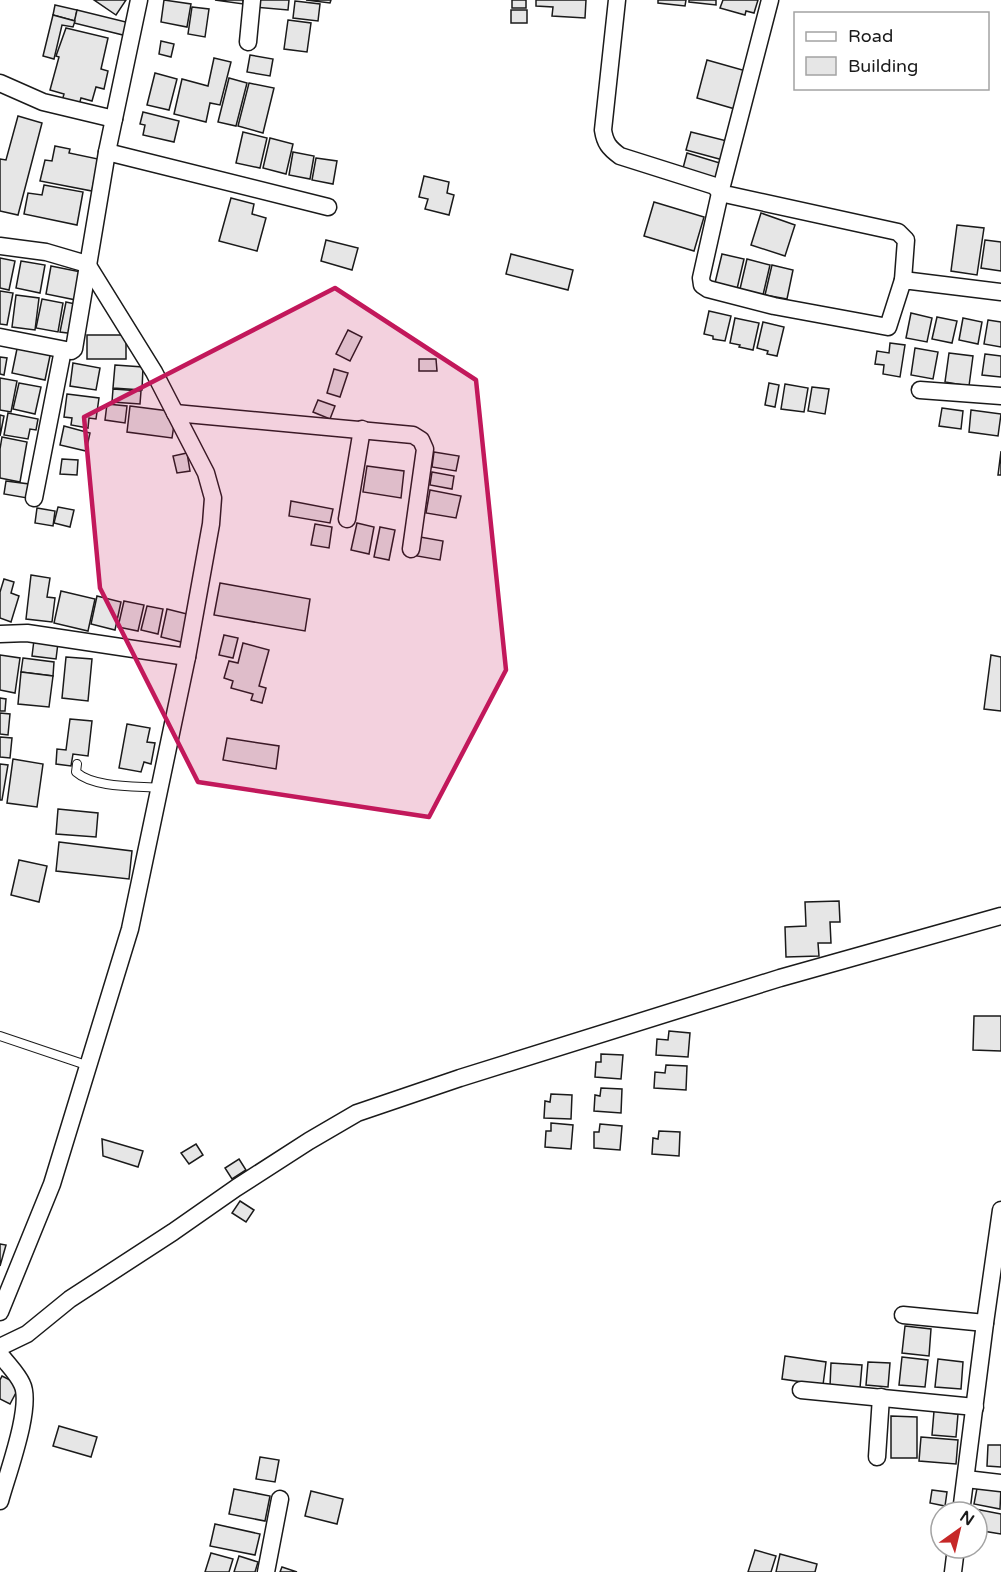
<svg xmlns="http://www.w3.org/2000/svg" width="1001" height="1572" viewBox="0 0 1001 1572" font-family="'Varela Round',sans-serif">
<rect width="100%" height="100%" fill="#fff"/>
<!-- building -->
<g fill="#e6e6e6" stroke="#1a1a1a" stroke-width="1.5">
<path d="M94 0H126L116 15Z"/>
<path d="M164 0 191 4 187 27 161 22Z"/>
<path d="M215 0H243V4Z"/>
<path d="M254 0H289L288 10 253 7Z"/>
<path d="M306 0H331L330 3Z"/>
<rect x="512" y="0" width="14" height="8"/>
<path d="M536 0H586L585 18 552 16 553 7 536 6Z"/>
<path d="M658 0H686L685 6 658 3Z"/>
<path d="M689 0H716V5L689 2Z"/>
<path d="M723 0H758L754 13 746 11 745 15 720 8Z"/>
<path d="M295 1 320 4 318 21 293 18Z"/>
<path d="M55 5 77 10 75 21 53 15Z"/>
<path d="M192 7 209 9 205 37 188 34Z"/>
<path d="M77 10 130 23 127 36 74 23Z"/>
<rect x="511" y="10" width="16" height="13"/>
<path d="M53 15 75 21 73 27 62 25 54 59 43 56Z"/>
<path d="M288 20 311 23 307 52 284 49Z"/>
<path d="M66 28 108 38 101 69 108 71 104 89 96 87 92 101 81 98 79 105 62 101 64 94 50 90 59 57 56 56Z"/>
<path d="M161 41 174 44 171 57 159 54Z"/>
<path d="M250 55 273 59 270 76 247 72Z"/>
<path d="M214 58 231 62 220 105 210 103 206 122 174 114 182 79 208 86Z"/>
<path d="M707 60 746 71 735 109 697 98Z"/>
<path d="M155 73 177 79 169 110 147 105Z"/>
<path d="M229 78 247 83 236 126 218 122Z"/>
<path d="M249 83 274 88 263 133 238 126Z"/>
<path d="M143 112 179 121 174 142 143 135 145 125 140 124Z"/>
<path d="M18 116 42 123 18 215 0 211V159L6 160Z"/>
<path d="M243 132 267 138 260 168 236 163Z"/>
<path d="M691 132 727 141 723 160 686 150Z"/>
<path d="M270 138 293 144 286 174 263 168Z"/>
<path d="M55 146 70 149 69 153 98 159 92 191 40 181 45 160 52 161Z"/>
<path d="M293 152 314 156 310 179 289 175Z"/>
<path d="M687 153 723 164 718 182 682 172Z"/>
<path d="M316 158 337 161 333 184 312 180Z"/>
<path d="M424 176 449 182 447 193 454 195 449 215 425 209 428 199 419 197Z"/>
<path d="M44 185 83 192 77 225 24 214 28 193 42 195Z"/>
<path d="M231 198 254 204 252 214 266 218 257 251 219 241Z"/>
<path d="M654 202 704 217 694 251 644 236Z"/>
<path d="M761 213 795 225 785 256 751 245Z"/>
<path d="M957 225 984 228 977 275 951 271Z"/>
<path d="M326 240 358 248 352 270 321 261Z"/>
<path d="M985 240 1001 242V271L981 268Z"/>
<path d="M511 254 573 270 568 290 506 274Z"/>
<path d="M722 254 744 259 737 289 715 283Z"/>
<path d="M0 258 15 261 9 290 0 288Z"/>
<path d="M747 259 770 265 763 295 740 289Z"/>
<path d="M21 261 45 265 40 293 16 288Z"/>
<path d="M772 265 793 270 787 299 765 295Z"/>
<path d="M51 266 81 272 76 300 46 294Z"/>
<path d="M0 291 13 293 7 325 0 324Z"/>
<path d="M16 295 39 298 35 330 12 327Z"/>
<path d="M42 299 63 303 58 332 36 328Z"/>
<path d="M66 302 80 305 75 334 60 332Z"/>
<path d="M709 311 731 316 725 341 713 339V336L704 334Z"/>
<path d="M911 313 932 318 927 342 906 338Z"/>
<path d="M937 317 957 321 952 343 932 339Z"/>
<path d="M735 318 759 323 753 350 739 347 740 345 730 343Z"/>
<path d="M963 318 982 322 978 344 959 340Z"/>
<path d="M988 320 1001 322V347L984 344Z"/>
<path d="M763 322 784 327 777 356 767 354 768 351 757 348Z"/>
<path d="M348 330 362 337 350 361 336 354Z"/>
<rect x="87" y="335" width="39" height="24"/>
<path d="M890 343 905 345 900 377 883 374 884 365 875 364 877 351 889 353Z"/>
<path d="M18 344 51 351 45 380 12 373Z"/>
<path d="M915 348 938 352 933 379 911 375Z"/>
<path d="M949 353 973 356 969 386 945 382Z"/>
<path d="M985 354 1001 356V377L982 375Z"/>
<path d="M0 357 7 358 4 375 0 374Z"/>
<path d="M419 359H436L437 371H419Z"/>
<path d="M73 363 100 368 96 390 70 386Z"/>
<path d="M115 365 143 367 142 390 113 388Z"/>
<path d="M334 369 348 373 340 397 327 393Z"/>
<path d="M0 378 17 381 11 412 0 410Z"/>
<path d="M19 383 41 387 35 414 13 409Z"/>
<path d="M769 383 779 385 775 407 765 405Z"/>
<path d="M785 384 808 388 804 412 781 409Z"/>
<path d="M812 387 829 389 825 414 808 411Z"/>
<path d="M113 389 141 391 140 404 112 402Z"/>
<path d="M67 394 99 398 96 419 89 418 88 428 71 425 72 418 64 417Z"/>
<path d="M318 400 335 406 330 419 313 412Z"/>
<path d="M107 404 127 406 125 423 105 420Z"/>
<path d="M130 406 169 411 175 418 172 438 127 432Z"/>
<path d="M942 408 963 411 961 429 939 426Z"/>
<path d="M971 410 1001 414 998 436 969 432Z"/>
<path d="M8 413 38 419 36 430 30 429 28 439 4 435Z"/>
<path d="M0 415 4 416 0 436Z"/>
<path d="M64 426 90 433 86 451 60 445Z"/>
<path d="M2 437 27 442 20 482 0 478V449Z"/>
<path d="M1001 451V475H998Z"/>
<path d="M434 452 459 456 456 471 432 467Z"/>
<path d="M187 453 190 471 177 473 173 456Z"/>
<path d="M62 459 78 460 77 475 60 474Z"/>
<path d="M367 466 404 471 401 498 363 492Z"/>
<path d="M432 472 454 476 452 489 430 485Z"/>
<path d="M6 481 29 484 27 498 4 494Z"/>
<path d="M430 490 461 496 456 518 426 513Z"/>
<path d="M291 501 333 509 330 523 289 516Z"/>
<path d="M58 507 74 510 70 527 54 523Z"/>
<path d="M37 508 55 511 53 526 35 523Z"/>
<path d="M357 523 374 527 369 554 351 550Z"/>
<path d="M315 524 332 527 329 548 311 545Z"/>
<path d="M380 527 395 530 389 560 374 557Z"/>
<path d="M420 537 443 541 440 560 417 556Z"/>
<path d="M31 575 50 578 47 597 55 598 52 622 26 619Z"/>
<path d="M4 579 14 582 11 593 19 596 11 622 0 618V592Z"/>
<path d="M220 583 310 599 305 631 214 615Z"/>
<path d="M61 591 95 599 88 631 54 623Z"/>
<path d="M97 596 121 602 115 630 91 624Z"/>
<path d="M124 601 144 605 138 631 118 627Z"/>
<path d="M147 606 163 609 158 634 141 630Z"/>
<path d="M167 609 191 615 185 643 161 637Z"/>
<path d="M224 635 238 638 233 658 219 655Z"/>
<path d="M34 640 58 643 56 659 32 656Z"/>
<path d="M243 643 269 650 259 686 266 688 262 703 251 700 253 694 231 688 233 681 224 678 229 661 238 663Z"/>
<path d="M0 655 20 658 15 693 0 690Z"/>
<path d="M991 655 1001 657V711L984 709Z"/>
<path d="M66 657 92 659 88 701 62 698Z"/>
<path d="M23 658 54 662 53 676 21 672Z"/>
<path d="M21 672 53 676 49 707 18 704Z"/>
<path d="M0 698 6 699 5 711H0Z"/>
<path d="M0 713 10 714 8 735 0 734Z"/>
<path d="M70 719 92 721 88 756 73 754 71 766 56 764 57 749 66 750Z"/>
<path d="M127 724 150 728 147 742 155 743 151 764 144 762 141 772 119 768Z"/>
<path d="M0 737 12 738 10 758 0 757Z"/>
<path d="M227 738 279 746 276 769 223 760Z"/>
<path d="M13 759 43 764 37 807 7 803Z"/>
<path d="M0 764 8 765 2 800H0Z"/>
<path d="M58 809 98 813 96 837 56 834Z"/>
<path d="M59 842 132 851 129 879 56 871Z"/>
<path d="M19 860 47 866 39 902 11 895Z"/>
<path d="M839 901 840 922H830L831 943H818L819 956 786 957 785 927 806 926 805 902Z"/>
<path d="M974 1016H1001V1051L973 1050Z"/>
<path d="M669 1031 690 1033 688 1057 656 1055 657 1039 668 1040Z"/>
<path d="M601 1054 623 1055 621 1079 595 1077 596 1062H601Z"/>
<path d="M666 1065 687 1066 686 1090 654 1088 655 1072 665 1073Z"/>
<path d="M601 1088 622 1089 621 1113 594 1111 595 1095 600 1096Z"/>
<path d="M551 1094 572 1095 571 1119 544 1118 545 1101 550 1102Z"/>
<path d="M551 1123 573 1125 571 1149 545 1147 546 1131H551Z"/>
<path d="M600 1124 622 1126 620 1150 594 1148V1132H599Z"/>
<path d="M659 1131 680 1132 679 1156 652 1154 653 1138 658 1139Z"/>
<path d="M102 1139 143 1151 138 1167 103 1156Z"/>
<path d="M196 1144 203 1155 189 1164 181 1153Z"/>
<path d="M239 1159 246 1170 232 1179 225 1168Z"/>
<path d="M240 1201 254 1210 246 1222 232 1213Z"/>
<path d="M0 1244 6 1245 0 1266Z"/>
<path d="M905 1326 931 1329 929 1356 902 1353Z"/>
<path d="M785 1356 826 1362 823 1385 782 1379Z"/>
<path d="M902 1357 928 1360 925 1387 899 1385Z"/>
<path d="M938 1359 963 1362 961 1389 935 1387Z"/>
<path d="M868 1362 890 1363 888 1387 866 1385Z"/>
<path d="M831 1363 862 1365 860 1388 830 1386Z"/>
<path d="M2 1376 20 1385 10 1404 0 1399V1380Z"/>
<path d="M934 1411 958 1414 956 1437 932 1435Z"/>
<path d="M891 1416 917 1417V1458H891Z"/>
<path d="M59 1426 97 1437 91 1457 53 1446Z"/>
<path d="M921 1437 958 1440 956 1464 919 1461Z"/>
<path d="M988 1445H1001V1467L987 1466Z"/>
<path d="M260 1457 279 1460 275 1482 256 1479Z"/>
<path d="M978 1483 1001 1487 1000 1509 974 1504Z"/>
<path d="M234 1489 270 1496 265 1521 229 1514Z"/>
<path d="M932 1490 947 1492 945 1506 930 1503Z"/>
<path d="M311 1491 343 1499 337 1524 305 1516Z"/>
<path d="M970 1508 1001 1514V1534L977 1530V1512H969Z"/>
<path d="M215 1524 260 1534 255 1555 210 1546Z"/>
<path d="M755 1550 776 1556 771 1572H748Z"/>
<path d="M211 1553 233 1559 229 1572H205Z"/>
<path d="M780 1554 817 1564 815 1572H776Z"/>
<path d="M239 1556 258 1562 255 1572H234Z"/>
<path d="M282 1567 297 1572H280Z"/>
</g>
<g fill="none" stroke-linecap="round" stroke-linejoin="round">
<defs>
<g id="service">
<path d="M77 764 76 772C94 788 136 786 160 788"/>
<path d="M0 1036 89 1066"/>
</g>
<g id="minor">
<path d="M617 0 603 130C605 143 609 148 620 156L715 186 720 193 701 278 702 285 708 289 774 306 888 327 903 280 1001 292"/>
<path d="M770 0 720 193 898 232 906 240 903 280"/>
<path d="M248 42 252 0"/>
<path d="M0 83 43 102 114 119"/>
<path d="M107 152 328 207"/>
<path d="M0 246 46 252 87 264 154 372 206 473 213 498 211 524 187 657 130 929 52 1184 0 1312"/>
<path d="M0 337 71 351 74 349 107 152 139 0"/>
<path d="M920 390 1001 396"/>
<path d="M175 413 413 435 421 440 425 449 411 549"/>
<path d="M34 498 63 350"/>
<path d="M347 519 362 429"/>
<path d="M0 634 27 633 187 657"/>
<path d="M903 1315 985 1323"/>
<path d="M0 1347 27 1334 70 1299 173 1232 236 1188 309 1141 357 1113 460 1078 780 978 1001 916"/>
<path d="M0 1354C7 1364 17 1373 22 1384 33 1406 7 1475 0 1501"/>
<path d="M801 1390 975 1407"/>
<path d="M877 1457 881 1397"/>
<path d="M966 1479 1001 1483"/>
<path d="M961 1512 985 1323 1001 1210"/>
<path d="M266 1572 280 1499"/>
<path d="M953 1572 956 1548"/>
</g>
</defs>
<!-- service casing -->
<use href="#service" stroke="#1a1a1a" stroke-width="10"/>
<!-- minor casing -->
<use href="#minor" stroke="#1a1a1a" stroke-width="19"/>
<!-- service -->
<use href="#service" stroke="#fff" stroke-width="8"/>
<!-- minor -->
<use href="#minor" stroke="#fff" stroke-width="16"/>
</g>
<!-- marked area -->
<path fill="#c2185b" fill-opacity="0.2" stroke="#c2185b" stroke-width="4.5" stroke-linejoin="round" d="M335 288 476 380 506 670 429 817 198 782 100 588 84 417Z"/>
<!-- legend -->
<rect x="794" y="12" width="195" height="78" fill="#ffffff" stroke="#a3a3a3" stroke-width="1.5"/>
<rect x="806" y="32" width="30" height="9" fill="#ffffff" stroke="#a3a3a3" stroke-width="1.5"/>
<text x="848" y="42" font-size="18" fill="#1a1a1a">Road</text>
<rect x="806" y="57" width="30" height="18" fill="#e6e6e6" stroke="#a3a3a3" stroke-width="1.5"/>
<text x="848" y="72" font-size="18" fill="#1a1a1a">Building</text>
<!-- north arrow -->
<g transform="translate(959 1530) rotate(34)"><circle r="28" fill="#ffffff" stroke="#a3a3a3" stroke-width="1.5"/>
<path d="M0-4.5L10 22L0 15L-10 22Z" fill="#c62828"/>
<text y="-9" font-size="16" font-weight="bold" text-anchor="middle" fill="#1a1a1a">N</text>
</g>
</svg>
